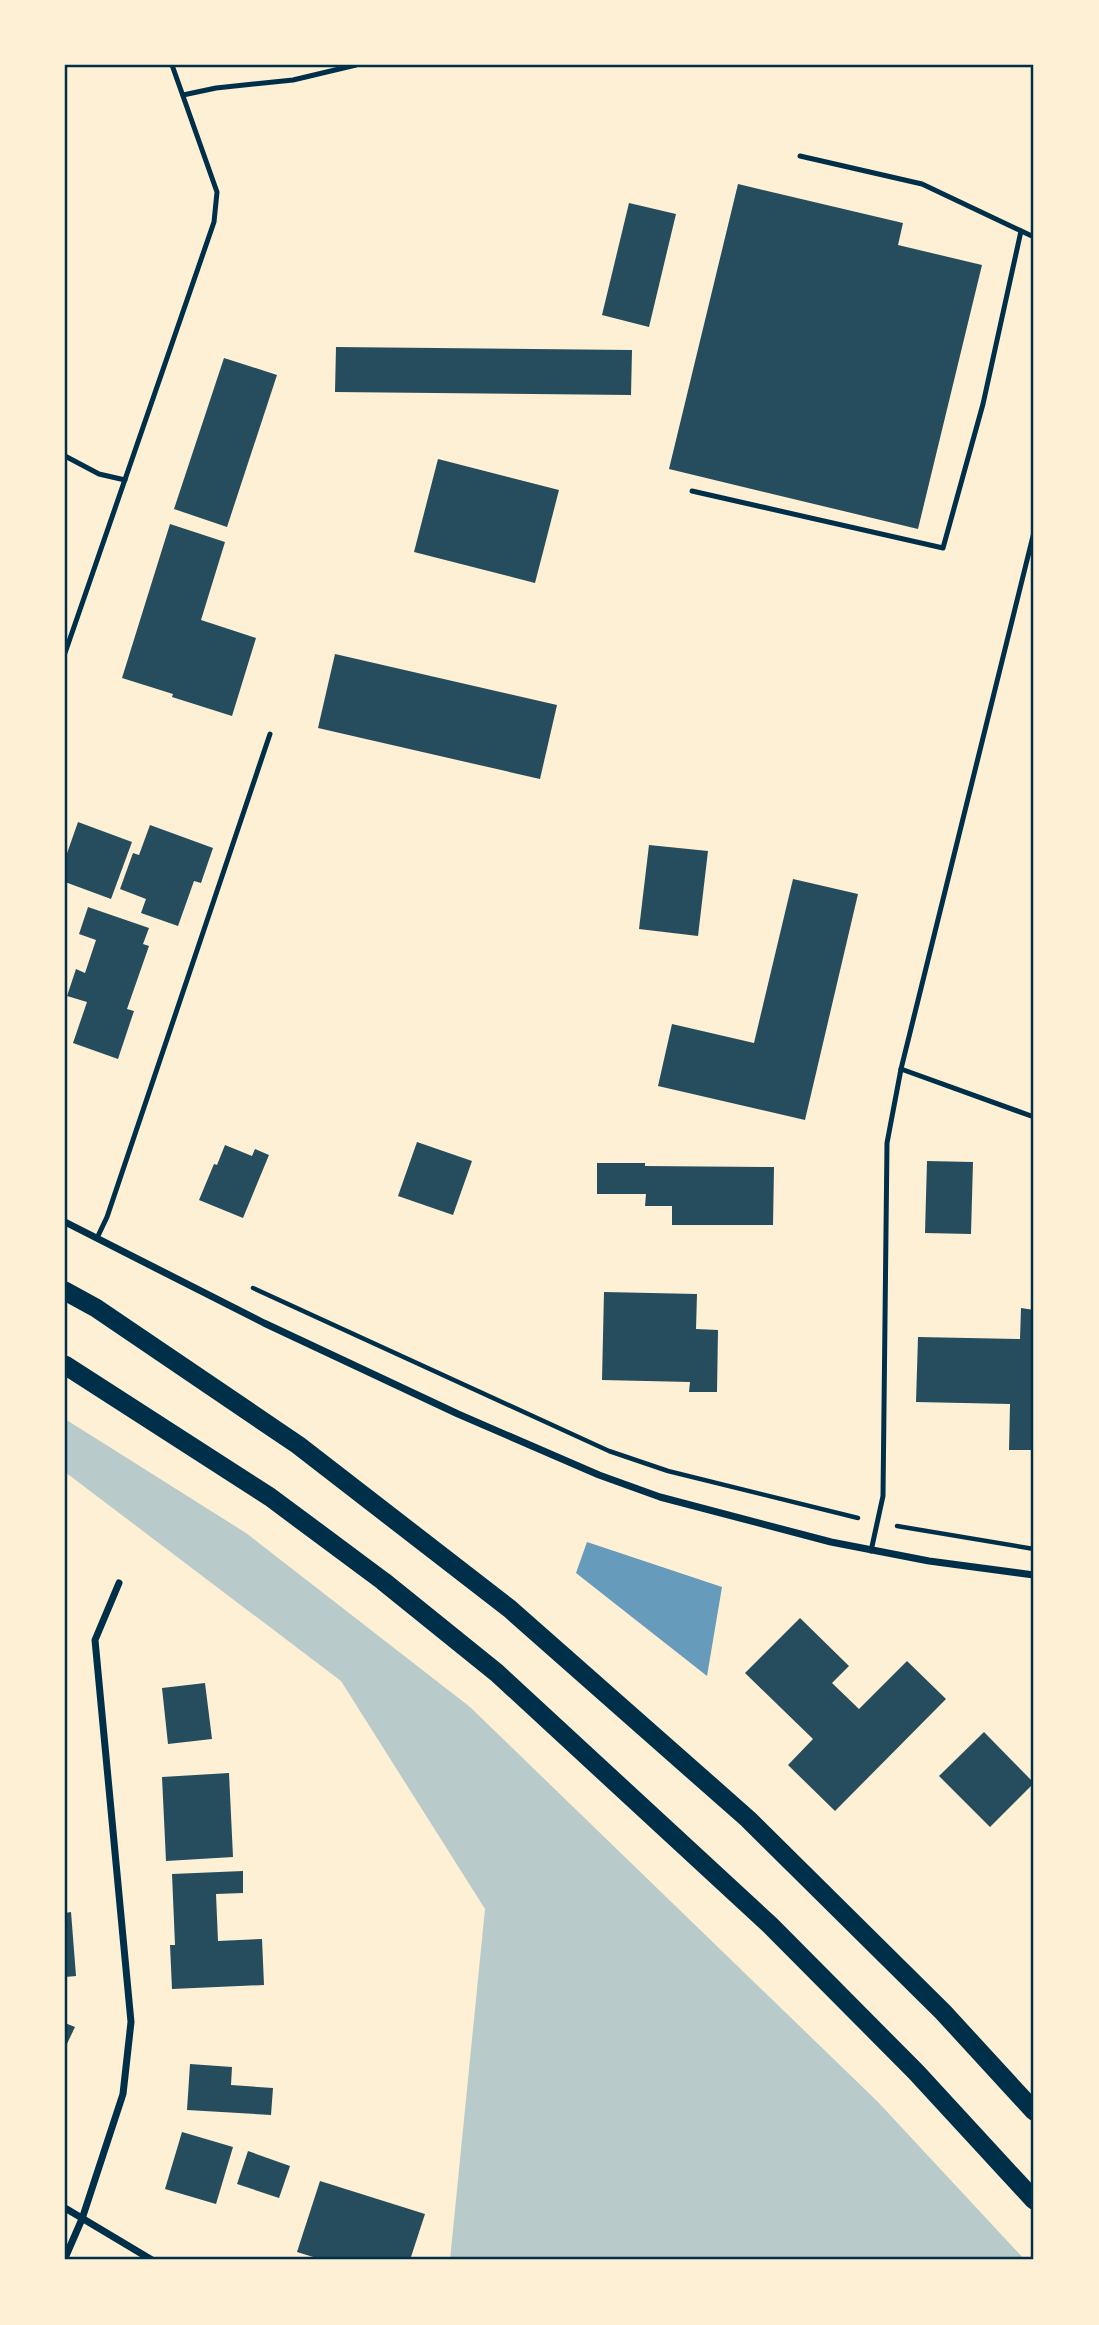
<svg xmlns="http://www.w3.org/2000/svg" width="1099" height="2325" viewBox="0 0 1099 2325" font-family="'Zilla Slab',serif">
<rect width="100%" height="100%" fill="#fdf0d5"/>
<!-- green -->
<path fill="#b9caca" d="M65 1419 246 1533 470 1707 878 2102 1025 2260H450L485 1909 341 1681 65 1472Z"/>
<!-- water -->
<path fill="#669bbc" d="M587 1542 722 1587 707 1676 576 1573Z"/>
<!-- building -->
<g fill="#264d5e">
<path d="M738 184 903 223 898 245 982 265 918 529 669 469Z"/>
<path d="M629 203 676 214 649 327 602 315Z"/>
<path d="M336 347 632 350 631 395 335 392Z"/>
<path d="M224 358 277 375 227 527 174 509Z"/>
<path d="M438 459 559 490 535 583 414 552Z"/>
<path d="M170 524 225 542 201 620 256 638 232 716 172 697 173 694 122 678Z"/>
<path d="M335 654 557 705 540 779 318 728Z"/>
<path d="M78 822 132 842 111 899 65 882V859Z"/>
<path d="M150 825 213 848 201 883 194 881 178 926 141 913 146 899 120 889 133 853 139 855Z"/>
<path d="M649 845 708 851 698 936 639 929Z"/>
<path d="M793 879 858 894 805 1120 658 1086 672 1024 754 1043Z"/>
<path d="M88 907 149 928 143 944 149 946 127 1009 134 1011 118 1059 73 1043 87 1002 67 996 76 969 85 973 96 940 79 934Z"/>
<path d="M417 1142 472 1161 453 1215 398 1196Z"/>
<path d="M225 1145 252 1156 255 1149 269 1155 243 1218 199 1200 214 1164 217 1165Z"/>
<path d="M927 1161 973 1162 971 1234 925 1233Z"/>
<path d="M597 1163H645V1166L774 1167 773 1225H672V1206H645L646 1194H597Z"/>
<path d="M604 1292 697 1294 696 1329 718 1330 717 1392H689L690 1382 602 1380Z"/>
<path d="M1021 1308 1034 1310V1450H1009L1010 1404 916 1402 918 1337 1020 1339Z"/>
<path d="M800 1618 849 1666 832 1683 859 1709 907 1661 946 1699 835 1811 788 1765 813 1739 745 1673Z"/>
<path d="M205 1683 212 1739 168 1744 162 1688Z"/>
<path d="M984 1732 1034 1783 990 1827 939 1776Z"/>
<path d="M229 1773 233 1857 166 1861 162 1777Z"/>
<path d="M243 1871V1893L216 1894 218 1941 262 1939 264 1985 172 1989 170 1945H175L172 1874Z"/>
<path d="M71 1912 76 1976 65 1977V1913Z"/>
<path d="M65 2023 75 2027 65 2048Z"/>
<path d="M190 2064 232 2067 231 2085 273 2088 271 2115 187 2110Z"/>
<path d="M182 2132 233 2147 216 2204 165 2189Z"/>
<path d="M248 2151 290 2166 279 2198 237 2184Z"/>
<path d="M320 2181 425 2214 410 2260H323L297 2252Z"/>
</g>
<g fill="none" stroke-linecap="round" stroke-linejoin="round">
<!-- path -->
<g stroke="#003049" stroke-width="4.5">
<path d="M253 1288 609 1451 668 1471 858 1518"/>
<path d="M897 1526 1034 1549"/>
</g>
<!-- service -->
<g stroke="#003049" stroke-width="5">
<path d="M183 95 216 88 293 80 356 65"/>
<path d="M800 156 922 184 1034 237"/>
<path d="M65 456 99 474 125 480"/>
<path d="M692 491 943 548 983 404 1021 231"/>
<path d="M65 653 214 222 217 192 172 65"/>
<path d="M901 1069 1034 1117"/>
<path d="M97 1238 107 1217 270 734"/>
<path d="M871 1551 883 1496 887 1143 901 1069 1034 532"/>
</g>
<!-- minor -->
<g stroke="#003049" stroke-width="7">
<path d="M65 1222 264 1323 458 1414 599 1475 660 1497 831 1542 929 1561 1034 1575"/>
<path d="M65 2208 152 2260"/>
<path d="M65 2258 82 2219 123 2094 131 2022 95 1640 119 1583"/>
</g>
<!-- trunk -->
<g stroke="#003049" stroke-width="19">
<path d="M65 1291 96 1308 298 1445 510 1609 748 1819 943 2012 1034 2111"/>
<path d="M65 1365 270 1497 383 1581 497 1673 770 1925 916 2072 1034 2200"/>
</g>
</g>
<!-- border -->
<rect width="1099" height="2325" fill="none" stroke="#fdf0d5" stroke-width="133"/>
<rect x="66" y="66" width="966" height="2192" fill="none" stroke="#003049" stroke-width="2.5"/>
</svg>
